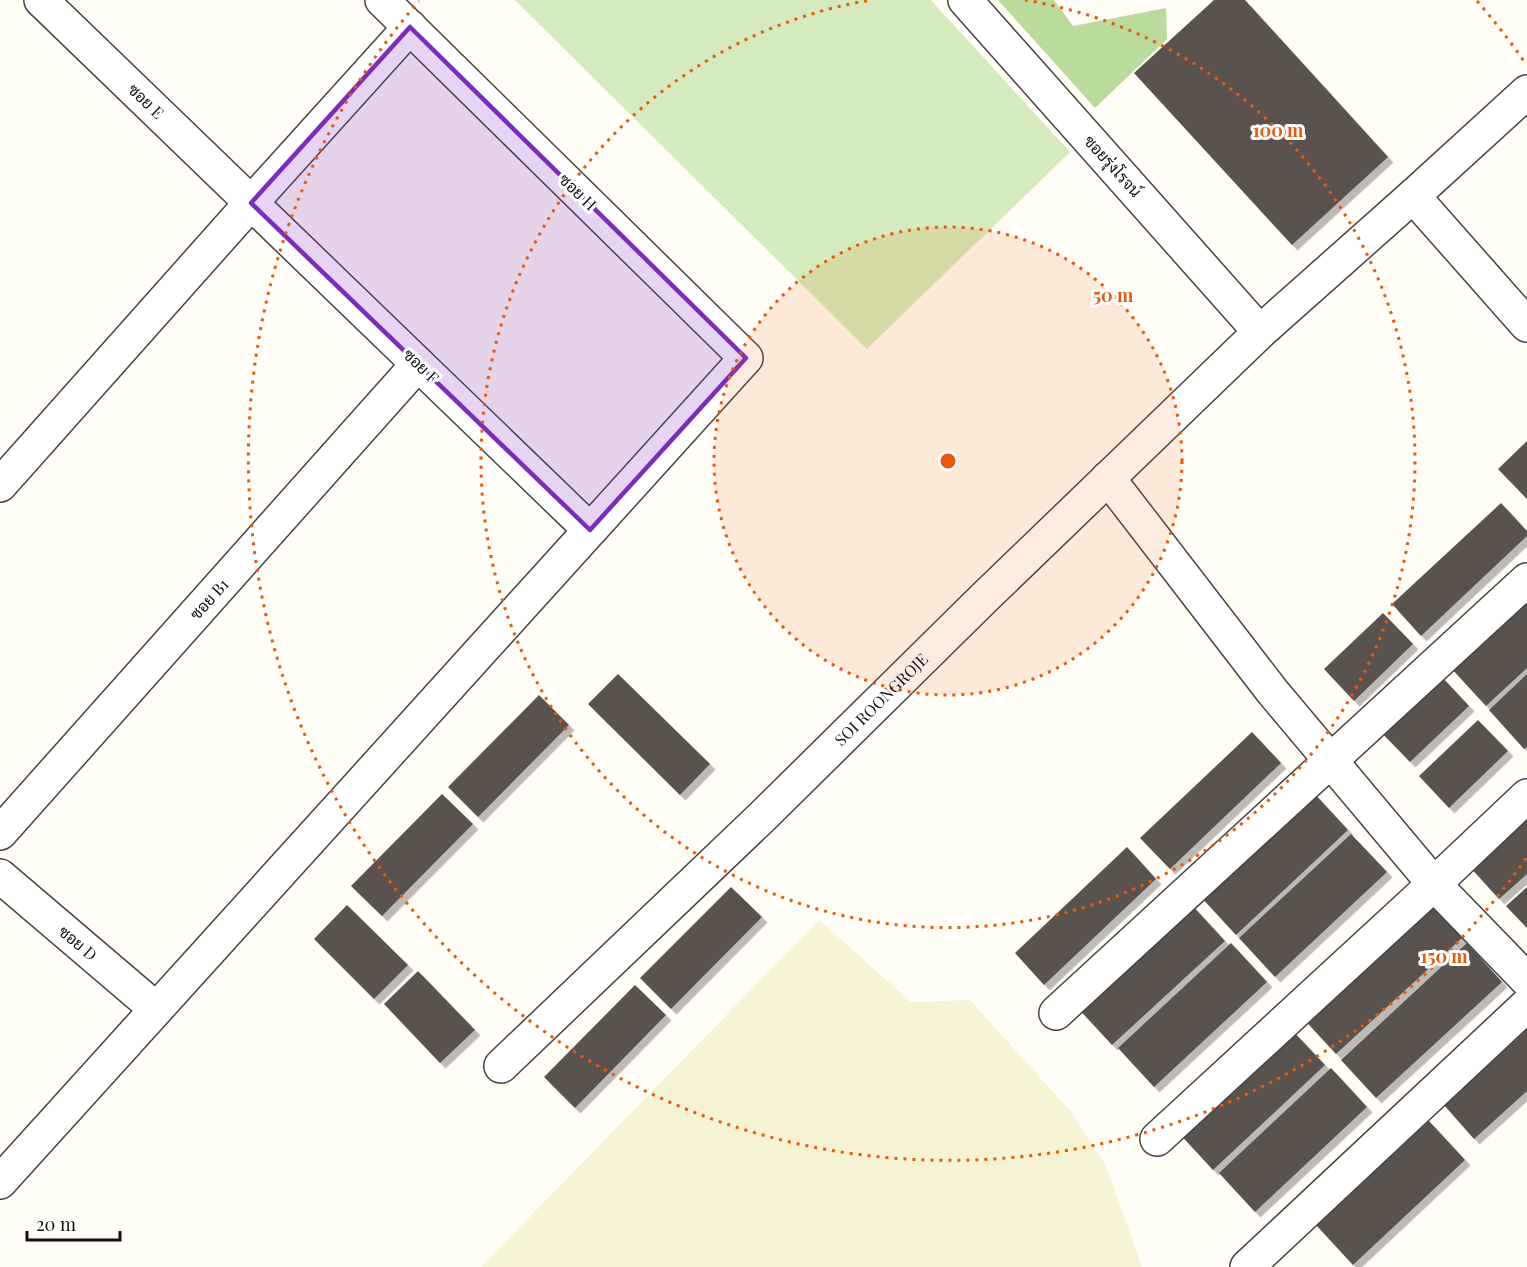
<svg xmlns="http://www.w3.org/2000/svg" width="1527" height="1267" viewBox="0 0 1527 1267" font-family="'Playfair Display',Sarabun,serif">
<defs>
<filter id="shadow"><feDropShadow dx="5.5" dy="5.5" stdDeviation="0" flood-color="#0004"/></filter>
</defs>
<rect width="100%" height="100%" fill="#fffdf5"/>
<!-- farmland -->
<path fill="#f6f3d4" d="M819 920 911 1002 970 1000 1072 1113 1106 1166 1142 1267H481Z"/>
<!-- green -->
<path fill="#d5ebbd" d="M515 0H931L1070 152 867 349Z"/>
<!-- forest -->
<path fill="#b9dc9c" d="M998 0H1054L1073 26 1166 8 1167 39 1095 108Z"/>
<!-- building -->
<g fill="#5a524d" filter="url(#shadow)">
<path d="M1214 0H1245L1388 157 1292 245 1134 73Z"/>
<path d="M1527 441V499L1498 469Z"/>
<path d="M1501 503 1527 531V536L1421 636 1392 604Z"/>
<path d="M1527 596V668L1486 706 1450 667Z"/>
<path d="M1383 613 1413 644 1354 701 1324 669Z"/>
<path d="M618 674 710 764 680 795 588 704Z"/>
<path d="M1527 674V747L1524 749 1489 710Z"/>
<path d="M1440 675 1469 706 1410 762 1380 731Z"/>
<path d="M539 695 569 725 478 817 448 787Z"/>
<path d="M1478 720 1508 751 1449 808 1419 776Z"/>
<path d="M1252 732 1281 763 1170 869 1140 838Z"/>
<path d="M1312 791 1348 830 1236 935 1200 896Z"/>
<path d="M442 794 473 824 382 916 351 886Z"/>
<path d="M1527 813V874L1499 899 1469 866Z"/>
<path d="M1351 834 1387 872 1275 977 1239 938Z"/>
<path d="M1127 847 1156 879 1044 985 1015 953Z"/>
<path d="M731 887 762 917 671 1009 640 978Z"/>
<path d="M1527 887V928L1506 906Z"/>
<path d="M1427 899 1462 938 1336 1054 1300 1015Z"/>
<path d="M1189 902 1225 941 1112 1045 1076 1006Z"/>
<path d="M347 905 408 965 374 999 314 939Z"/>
<path d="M1231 943 1267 982 1154 1087 1118 1048Z"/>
<path d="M1467 943 1502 982 1376 1098 1341 1060Z"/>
<path d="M418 971 475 1030 440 1063 384 1004Z"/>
<path d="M635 985 666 1015 575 1108 544 1077Z"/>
<path d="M1289 1027 1325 1065 1213 1170 1177 1131Z"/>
<path d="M1527 1029V1091L1474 1139 1444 1105Z"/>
<path d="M1331 1068 1367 1107 1255 1212 1219 1173Z"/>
<path d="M1429 1121 1465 1160 1353 1265 1316 1225Z"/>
</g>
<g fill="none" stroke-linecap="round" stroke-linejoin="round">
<defs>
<g id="minor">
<path d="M41 0 590 530"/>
<path d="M965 0 1260 332"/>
<path d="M1413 196 1527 325"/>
<path d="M1108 478 1272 691 1434 884 1527 980"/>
<path d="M0 485 251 203 410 27"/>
<path d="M0 833 418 364"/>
<path d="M0 876 156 1009"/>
<path d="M1056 1013 1527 580"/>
<path id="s1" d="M501 1066 763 816 984 598 1260 332 1413 196 1527 92"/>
<path d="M1157 1139 1434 884 1527 796"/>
<path d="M0 1182 746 358 382 0"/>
<path d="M1247 1267 1527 1005"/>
</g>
</defs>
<!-- minor casing -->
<use href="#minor" stroke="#444" stroke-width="36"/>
<!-- minor -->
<use href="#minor" stroke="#fff" stroke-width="33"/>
</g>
<!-- marked area -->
<path fill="#7b2cbf" fill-opacity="0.2" stroke="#7b2cbf" stroke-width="4.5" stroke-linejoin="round" d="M410 27 746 358 590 530 251 203Z"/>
<!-- distance rings -->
<circle cx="948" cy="461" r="234" fill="#e8590c" fill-opacity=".12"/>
<g fill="none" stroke="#e8590c" stroke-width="3" stroke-dasharray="3 6">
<circle cx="948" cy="461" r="234"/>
<path d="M1025 0A467 467 0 1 1 871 0"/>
<path d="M1526 858A701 701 0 1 1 419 1M1477 1A701 701 0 0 1 1526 64"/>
</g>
<g text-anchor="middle" stroke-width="6" stroke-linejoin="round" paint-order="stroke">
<!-- street labels -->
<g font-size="16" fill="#111" stroke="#fff">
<text transform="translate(146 101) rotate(44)" y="6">ซอย E</text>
<text transform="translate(1113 166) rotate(48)" y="6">ซอยรุ่งโรจน์</text>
<text transform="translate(578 192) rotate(44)" y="6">ซอย H</text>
<text transform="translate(421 366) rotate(44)" y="6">ซอย F</text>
<text transform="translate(209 599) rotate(-48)" y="6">ซอย B1</text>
<text dy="6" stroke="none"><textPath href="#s1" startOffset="528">SOI ROONGROJE</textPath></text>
<text transform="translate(78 943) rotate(40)" y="6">ซอย D</text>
</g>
</g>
<circle cx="948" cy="461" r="9" fill="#e8590c" stroke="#fff" stroke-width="3"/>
<g font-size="18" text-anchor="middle" font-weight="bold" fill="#e8590c" stroke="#fff" stroke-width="6" stroke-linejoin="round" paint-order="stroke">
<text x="1278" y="137">100 m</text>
<text x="1113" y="302">50 m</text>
<text x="1444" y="963">150 m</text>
</g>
<!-- scale -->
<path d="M27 1231v9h93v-9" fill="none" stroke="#111111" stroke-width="3"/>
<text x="36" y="1231" font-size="18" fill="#111111" stroke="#ffffff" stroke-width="4.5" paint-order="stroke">20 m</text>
</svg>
